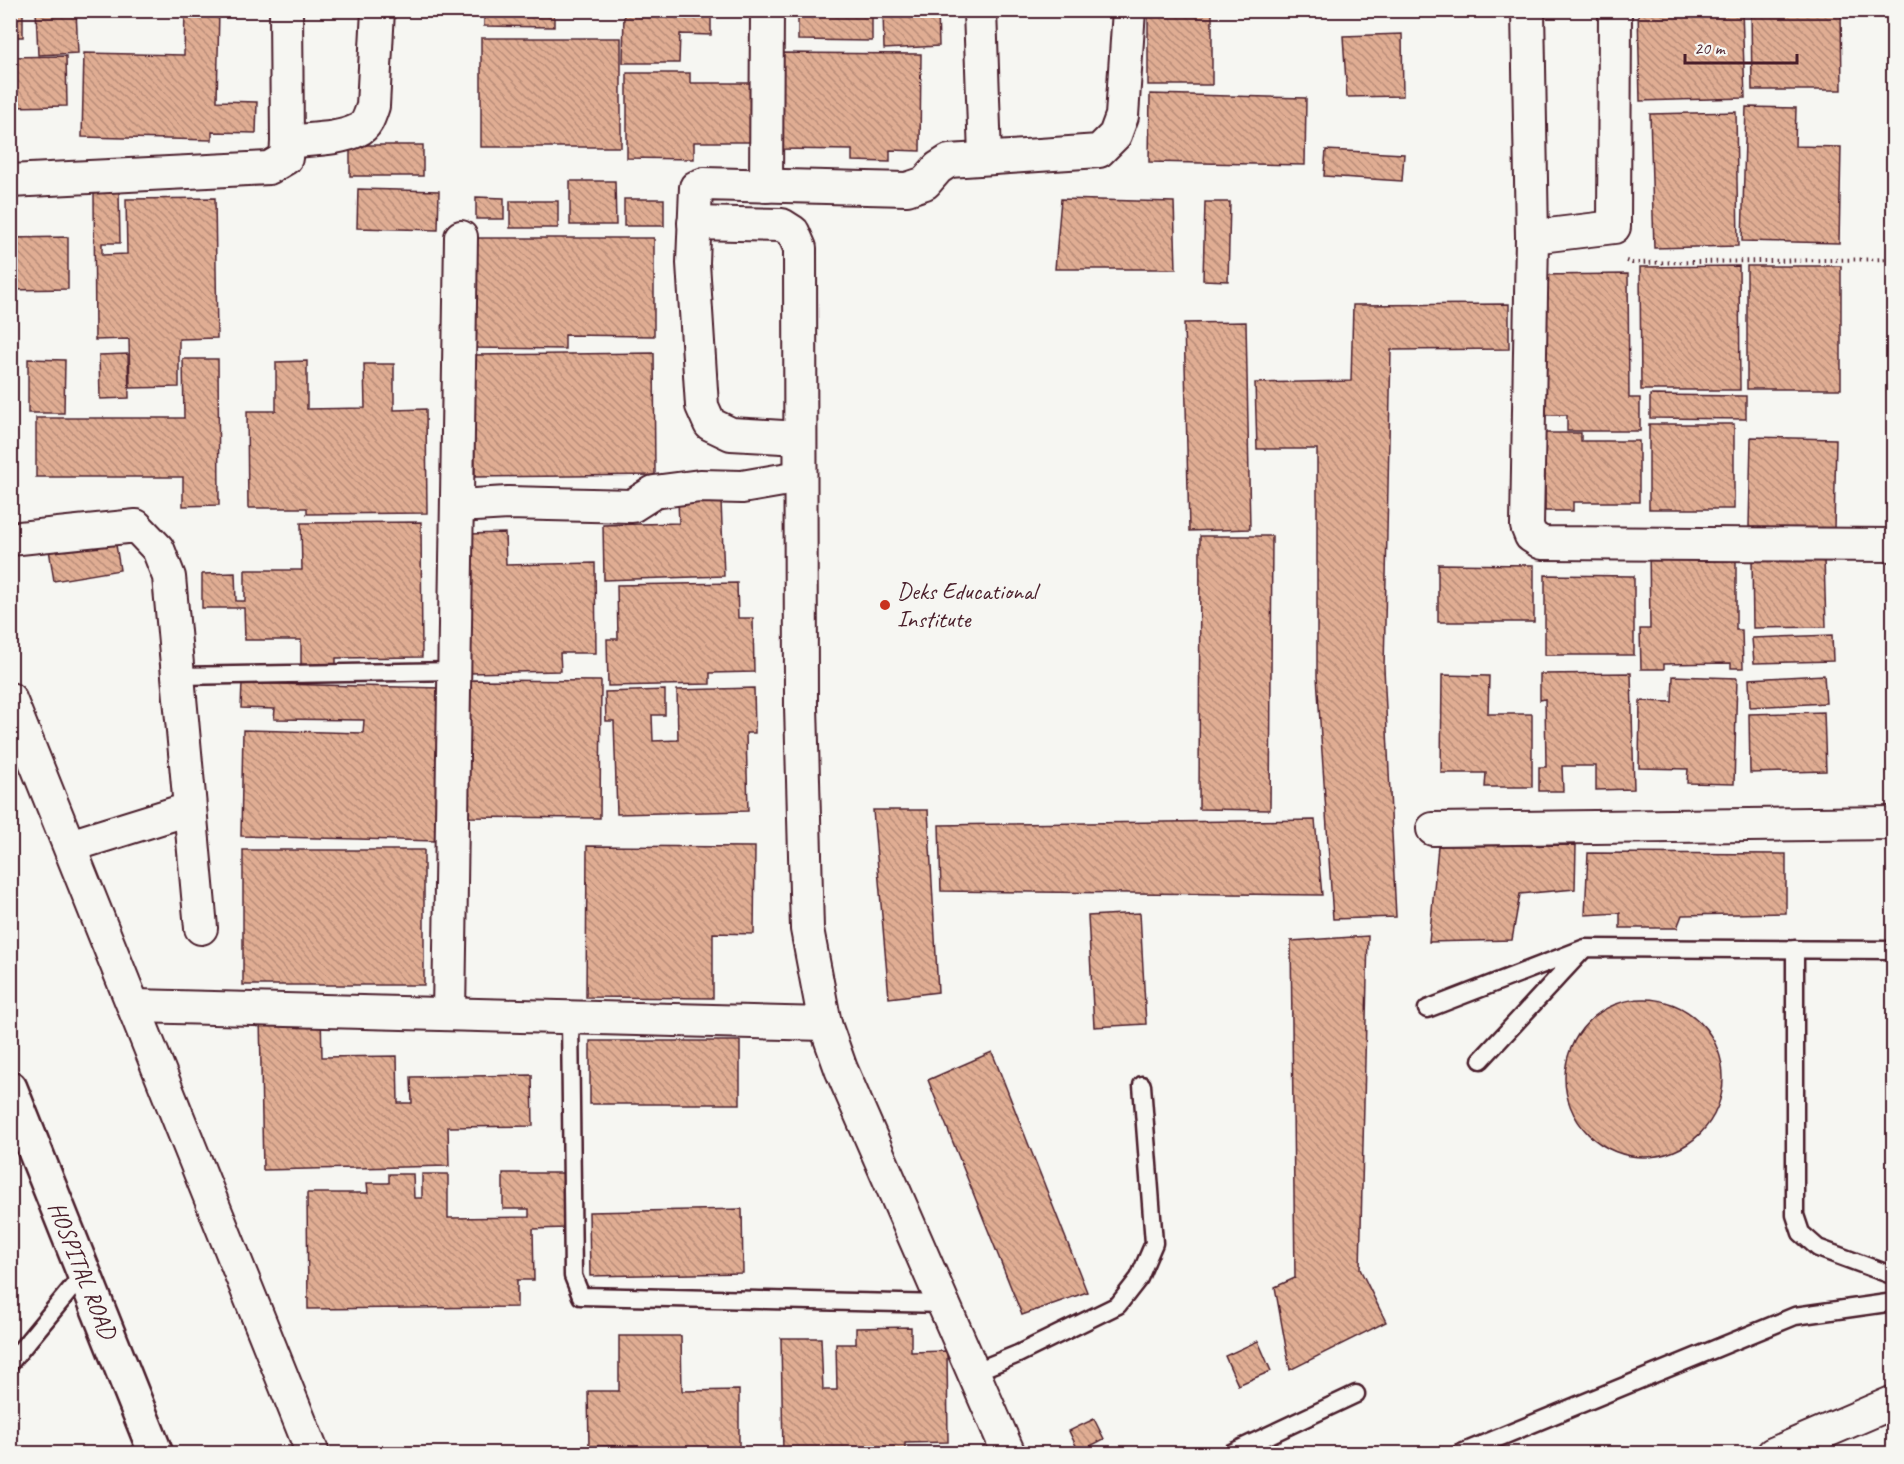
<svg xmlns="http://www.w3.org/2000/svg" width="1904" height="1464" viewBox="0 0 1904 1464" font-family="Caveat,sans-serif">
<defs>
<pattern id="building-back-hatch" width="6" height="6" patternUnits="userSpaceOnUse" patternTransform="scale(1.5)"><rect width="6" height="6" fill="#e0ad93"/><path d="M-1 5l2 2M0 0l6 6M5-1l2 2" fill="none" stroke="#b88c78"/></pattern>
</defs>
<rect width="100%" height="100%" fill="#f6f6f2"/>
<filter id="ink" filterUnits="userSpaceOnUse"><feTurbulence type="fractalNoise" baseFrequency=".0167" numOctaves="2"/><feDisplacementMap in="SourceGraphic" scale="12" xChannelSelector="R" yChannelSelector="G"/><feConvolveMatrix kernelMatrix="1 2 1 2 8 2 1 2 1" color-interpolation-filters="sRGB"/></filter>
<g filter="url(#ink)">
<!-- building -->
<g fill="url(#building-back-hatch)" stroke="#4a1f2b" stroke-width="1.5">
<rect x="10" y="10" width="13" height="27"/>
<path d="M36 10H76L78 53 38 55Z"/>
<path d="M185 10H219L217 101 257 102 256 133 212 132V140L82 137 84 53 184 55Z"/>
<path d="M484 10H554V27L484 26Z"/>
<path d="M624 10H749L711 12V35L680 34 679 63H623Z"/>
<path d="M798 10H872V41L798 40Z"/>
<path d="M883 10H938L939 46 884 49Z"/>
<rect x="1148" y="10" width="64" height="75"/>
<path d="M1244 10H1308V12Z"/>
<path d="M1638 10H1742L1745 98 1640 101Z"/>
<path d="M1751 10H1841L1842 90H1752Z"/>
<path d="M1402 34 1403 96 1347 97 1343 36Z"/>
<rect x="481" y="38" width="140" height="109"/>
<path d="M778 53 921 54 920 151 890 150V162L852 161V150L777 149Z"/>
<path d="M66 56 67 106 10 107V57Z"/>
<path d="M627 73H690V83H757L756 142H694V159L627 158Z"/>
<path d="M1150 94 1306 98 1305 165 1149 162Z"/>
<path d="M1746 107 1796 108 1795 146 1841 147 1839 243 1742 241Z"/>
<path d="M1736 112 1738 246 1654 248 1650 114Z"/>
<rect x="350" y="145" width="73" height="31"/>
<path d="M1326 150 1404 154 1402 181 1324 176Z"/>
<path d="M570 181H615L616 225H570Z"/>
<path d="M358 189 439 191 438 230 357 228Z"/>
<path d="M119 191 120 243H102V255L127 254 126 199 215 198 217 338 179 339V387L130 388 129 339 95 340 94 192Z"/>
<path d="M476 197 504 198V219H476Z"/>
<rect x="624" y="199" width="40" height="27"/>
<path d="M1061 199 1174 202 1176 269H1055Z"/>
<rect x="510" y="201" width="48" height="27"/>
<path d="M1205 202H1230L1228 281 1203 280Z"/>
<path d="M68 237V289L10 290V238Z"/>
<path d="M473 238H654V336L565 335V349L472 348Z"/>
<path d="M1739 266 1740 390H1641L1640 267Z"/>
<rect x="1747" y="266" width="94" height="123"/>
<path d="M1628 274 1629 398H1640V431H1567V415H1537L1536 275Z"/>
<path d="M1509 304V349L1391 350 1384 668 1396 917 1333 919 1317 676V449H1257L1255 383 1351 381 1353 305Z"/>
<path d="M1246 322 1250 529 1189 531 1184 323Z"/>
<path d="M654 353 655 475 475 477 473 355Z"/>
<path d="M128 354 129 398 100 399 99 355Z"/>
<path d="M28 359 65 360 64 413H28Z"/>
<path d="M183 359H218L219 505 183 506V477H36V418H184Z"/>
<path d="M307 361V409L365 408 364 364H394V410L426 409 427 513 307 514V508H248L247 411H276V362Z"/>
<path d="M1650 395 1746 396V419L1650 418Z"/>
<rect x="1649" y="424" width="85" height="85"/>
<path d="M1545 433H1581V441H1639V502H1573V511H1545Z"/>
<path d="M1751 437 1836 439 1834 529 1749 527Z"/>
<path d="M721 501 724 576 604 580 603 525 679 523 678 502Z"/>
<path d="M421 522 422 657 336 658V665H301V640H245L244 608H202V574L235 573 236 601H245V570H302L301 523Z"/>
<path d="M114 532 120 570 54 581 48 543Z"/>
<path d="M505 533 506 565 595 563 596 653H560L561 671 470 673 468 534Z"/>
<path d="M1200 536H1272L1270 810 1199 809Z"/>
<path d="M1736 545V630H1742L1743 668H1731V663L1664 664V669H1641L1640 629H1650L1649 546Z"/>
<path d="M1824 558 1826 627 1753 628 1752 559Z"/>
<path d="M1438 564 1534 565V622H1438Z"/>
<path d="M1545 575 1634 576V655H1545Z"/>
<path d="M737 583 738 618H753L754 672 710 673V684L608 686 607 639H618L617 585Z"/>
<path d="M1832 635 1833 661 1754 663 1752 638Z"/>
<path d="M1631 673 1634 789 1596 790V766H1562L1563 791H1539V767H1546L1545 699 1540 700V674Z"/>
<path d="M1442 675 1489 676 1488 714H1532V787H1485L1486 773H1441Z"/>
<path d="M1824 675 1826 703 1750 707 1749 679Z"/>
<path d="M1673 676 1737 678 1734 784 1687 783 1688 769 1639 768 1640 701 1672 702Z"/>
<path d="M468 680 601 681 600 818 467 817Z"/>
<path d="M242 683 440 688 437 841 241 836 243 730 363 733 364 720 274 719 275 709 241 708Z"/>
<path d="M754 688 755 733H746L748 811 617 814 614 721H606L605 692 665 690V715H652L653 741 678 740 677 690Z"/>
<path d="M1824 712 1826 771 1750 773 1749 714Z"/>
<path d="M873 810H928L938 992 889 998Z"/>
<path d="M1315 820 1322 895 941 891 939 825Z"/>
<path d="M1576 845 1575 889 1520 894 1512 940 1429 942 1438 846Z"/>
<path d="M587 846 755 847 754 934 713 933V998L586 997Z"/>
<rect x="243" y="850" width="181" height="135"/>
<path d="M1588 853 1786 854V913L1682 915 1677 928H1620V913L1585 915Z"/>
<path d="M1140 913 1146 1024 1094 1027 1088 916Z"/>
<path d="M1368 936 1360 1269 1386 1322 1290 1370 1275 1287 1295 1278 1291 941Z"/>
<circle cx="1644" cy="1078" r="79"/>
<path d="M321 1015 322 1057 397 1056 398 1103H412L411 1077 532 1075 533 1126 448 1127 449 1166 263 1170 260 1016Z"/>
<rect x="590" y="1041" width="150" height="63"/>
<path d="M992 1052 1087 1292 1022 1315 928 1080Z"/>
<path d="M503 1173H565L566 1228 533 1229 534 1280H517V1307L308 1309 307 1193H368L367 1183H389V1174H413L414 1198H422V1174H448V1218L529 1217V1209H503Z"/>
<path d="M742 1209 743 1273 590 1276 589 1212Z"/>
<path d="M911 1327V1352L947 1351 948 1442 905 1443V1452L980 1451V1454H783L781 1338H821L823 1390H837L836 1344H856V1328Z"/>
<path d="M619 1336H681L682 1391 739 1390V1454H618V1446H589L588 1391H619Z"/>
<path d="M1258 1341 1271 1371 1238 1385 1225 1356Z"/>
<path d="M1094 1419 1104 1439 1079 1452 1069 1431Z"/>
</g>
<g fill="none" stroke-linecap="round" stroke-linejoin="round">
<defs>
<g id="service">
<path d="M178 676 456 671"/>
<path d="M1795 949V1215L1801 1233 1818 1248 1894 1276"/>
<path d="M1427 1009 1585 948 1894 950"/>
<path d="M570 1018 573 1276 581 1296 944 1304"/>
<path d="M1481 1060 1582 951"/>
<path d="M10 1363 84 1273"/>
<path d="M974 1372 1018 1354 1118 1305 1139 1278 1154 1243 1142 1085"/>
<path d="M1229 1454 1356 1394"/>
<path d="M1459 1454 1795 1316 1894 1302"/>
</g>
<g id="minor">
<path d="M980 10 985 157"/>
<path d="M1528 10 1532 237 1614 227 1615 10"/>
<path d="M287 142C309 139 338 140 358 130 367 126 370 115 373 106L378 10"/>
<path d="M10 181 269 168 286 158 287 142 286 10"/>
<path d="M766 186 767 10"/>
<path d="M694 223 782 225 793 232 800 248 801 706 807 929 825 1024 841 1069 1009 1454"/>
<path d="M1532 237 1527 526 1531 536 1542 543 1894 545"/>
<path d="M800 438 731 434 710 424 702 406 693 263 696 187 704 184 907 189 925 183 938 168 949 161 1099 151 1115 135 1122 116 1129 10"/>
<path d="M458 506 508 503 632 506 654 492 700 486 742 487 800 477"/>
<path d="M10 539 136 526 158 549 169 577 201 928"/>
<path d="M10 699 313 1454"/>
<path d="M1433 829 1894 823"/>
<path d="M70 846 189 809"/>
<path d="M135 1006 825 1024"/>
<path d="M449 1014 461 237"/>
<path d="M1773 1454 1894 1402"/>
</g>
<g id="secondary">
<path id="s1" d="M10 1088 156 1454"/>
</g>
</defs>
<!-- service casing -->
<use href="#service" stroke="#4a1f2b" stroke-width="21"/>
<!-- minor casing -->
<use href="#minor" stroke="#4a1f2b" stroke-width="36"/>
<!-- secondary casing -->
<use href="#secondary" stroke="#4a1f2b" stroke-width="38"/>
<!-- path -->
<path stroke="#4a1f2b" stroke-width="4" stroke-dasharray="1.5 4.5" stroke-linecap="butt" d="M1626 261 1632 263 1894 259"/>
<!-- service -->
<use href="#service" stroke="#f6f6f2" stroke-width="16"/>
<!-- minor -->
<use href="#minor" stroke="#f6f6f2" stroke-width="32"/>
<!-- secondary -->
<use href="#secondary" stroke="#f6f6f2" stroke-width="33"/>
</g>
</g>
<!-- markers -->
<circle fill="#c8321e" stroke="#f6f6f2" stroke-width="2" cx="885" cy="605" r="6"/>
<g text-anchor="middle" stroke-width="4.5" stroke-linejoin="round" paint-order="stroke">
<!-- poi labels -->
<g font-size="24" fill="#4a1f2b" stroke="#f6f6f2" text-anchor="start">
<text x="897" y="599">Deks Educational<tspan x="897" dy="28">Institute</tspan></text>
</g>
<!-- street labels -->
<g font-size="24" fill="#4a1f2b" stroke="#f6f6f2">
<text dy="8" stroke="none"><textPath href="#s1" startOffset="196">HOSPITAL ROAD</textPath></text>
</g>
</g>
<!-- margin -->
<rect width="1904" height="1464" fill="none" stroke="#f6f6f2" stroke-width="36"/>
<rect x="18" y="18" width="1868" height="1428" fill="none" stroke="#4a1f2b" stroke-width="2" filter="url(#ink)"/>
<!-- scale -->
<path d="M1685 54v9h112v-9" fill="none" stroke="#4a1f2b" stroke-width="3"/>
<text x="1694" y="54" font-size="18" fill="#4a1f2b" stroke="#f6f6f2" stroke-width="4.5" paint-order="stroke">20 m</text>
</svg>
